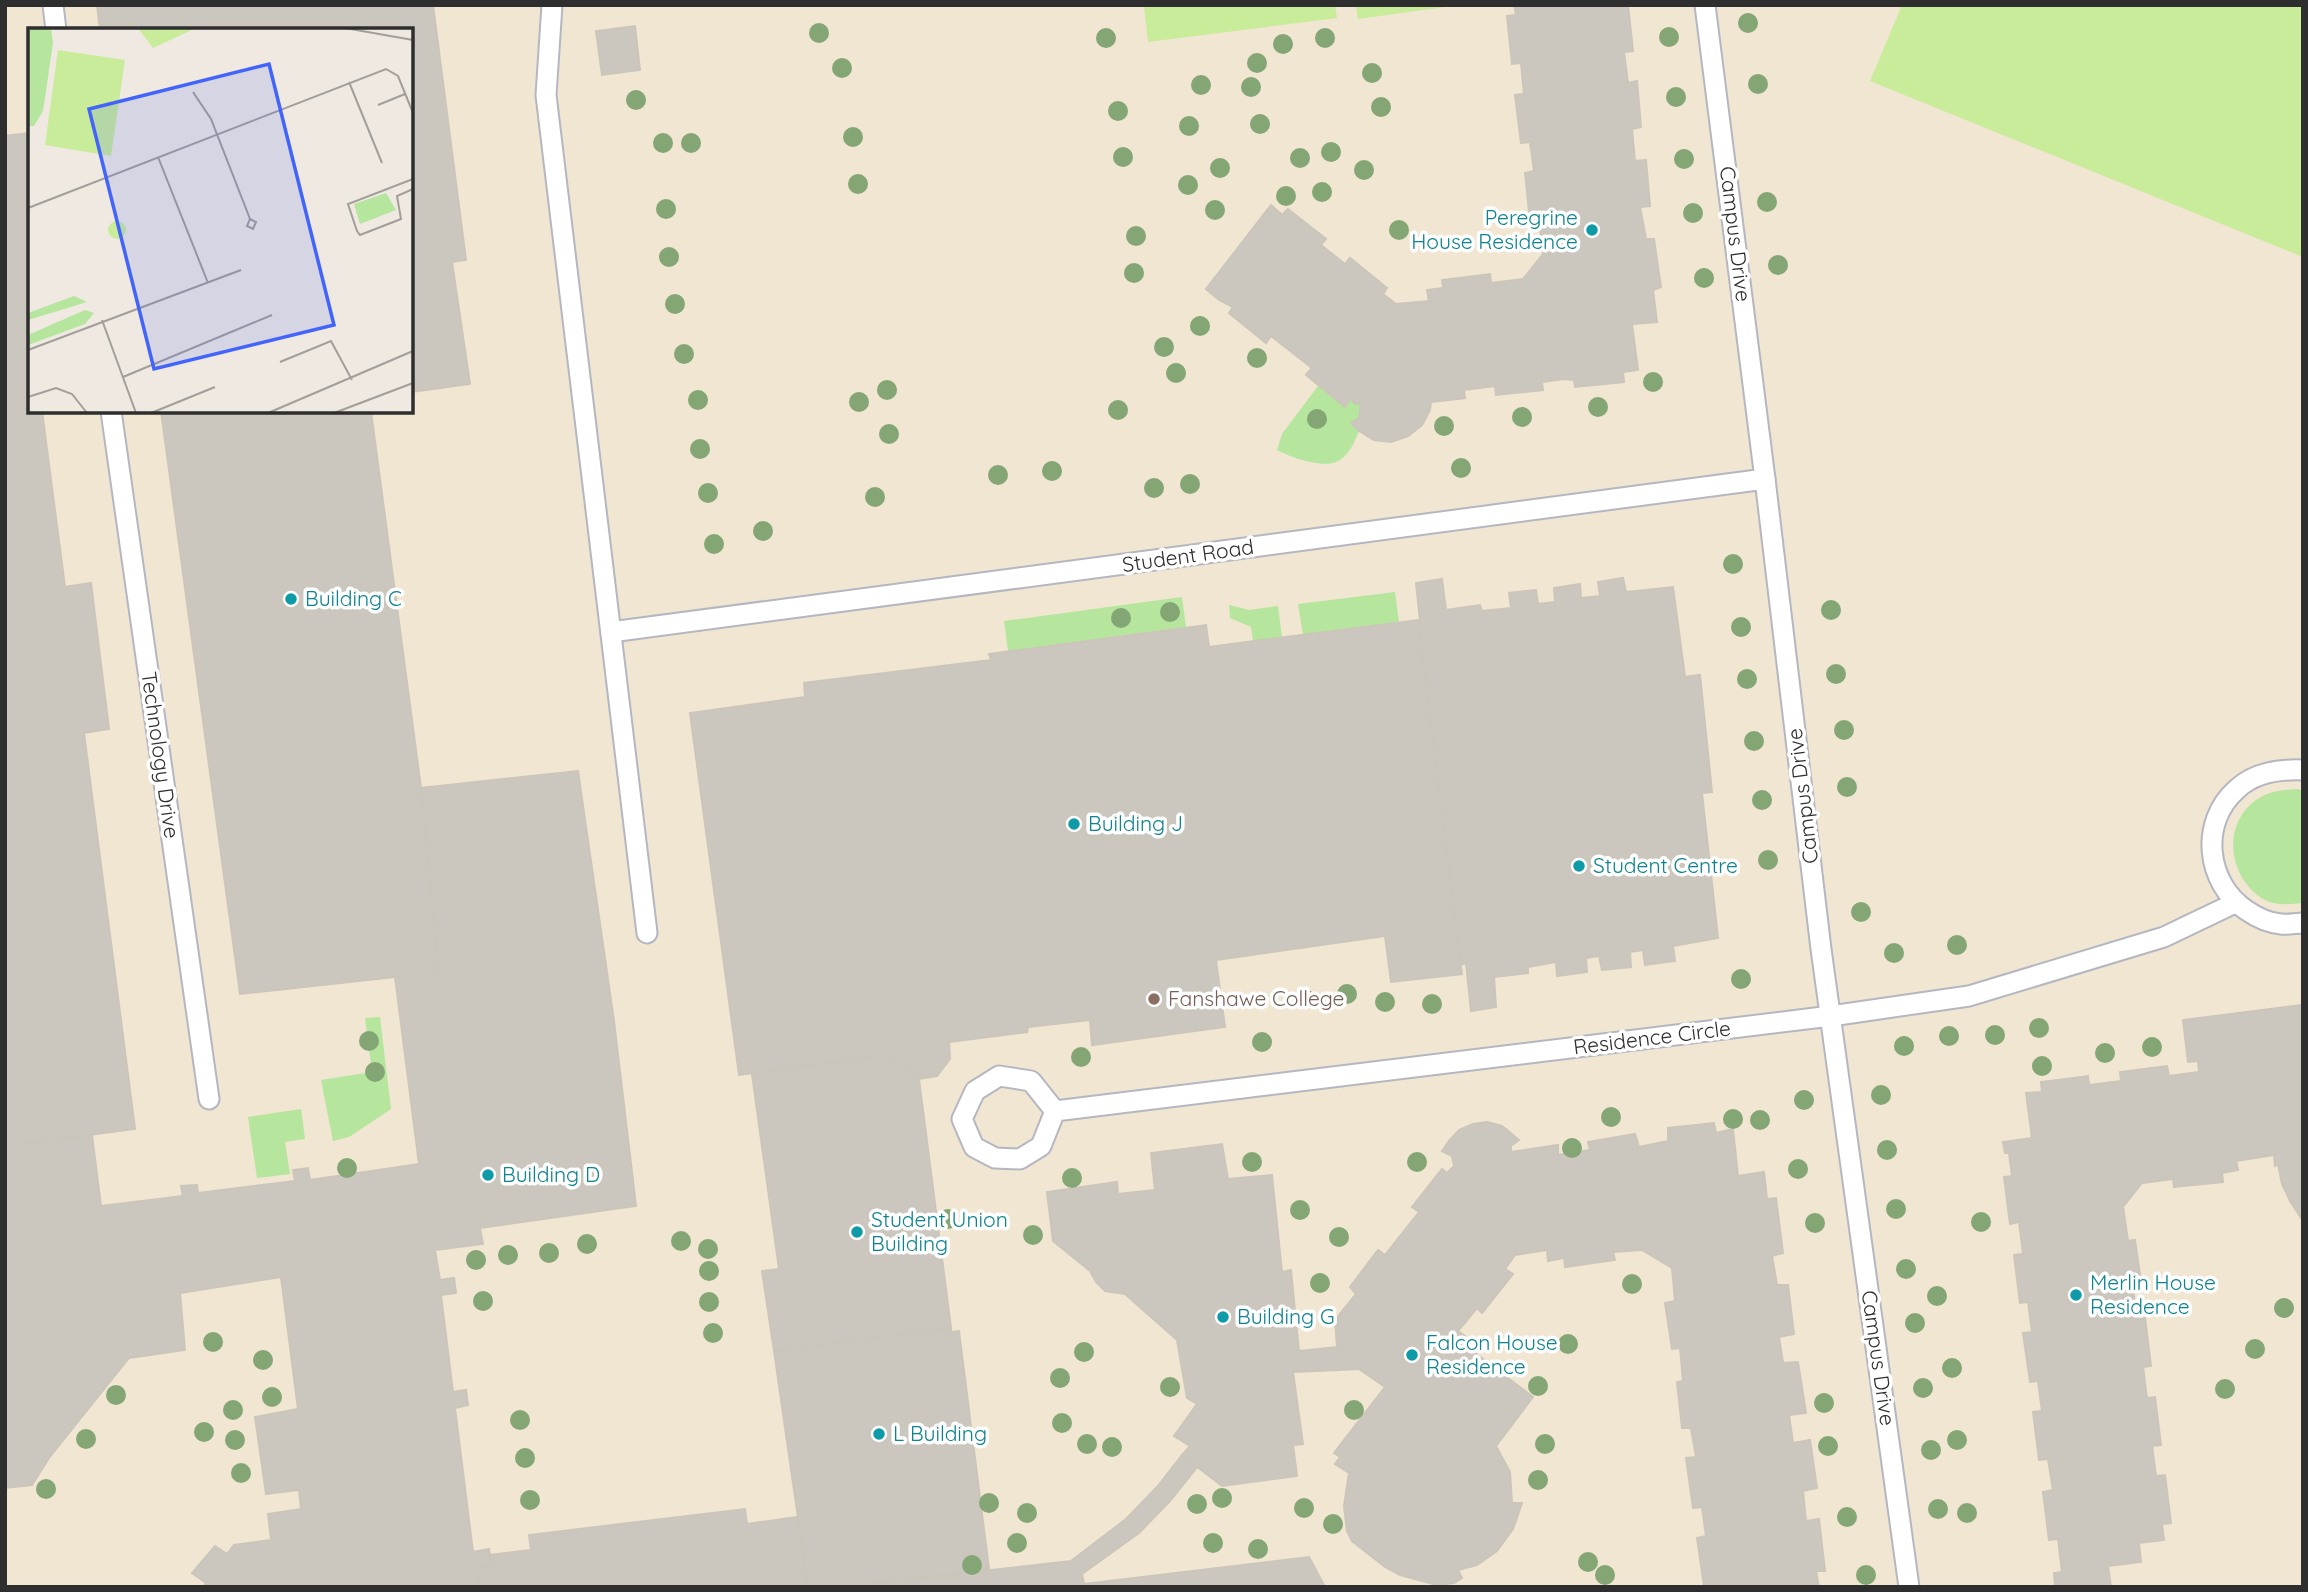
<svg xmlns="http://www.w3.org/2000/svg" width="2308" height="1592" viewBox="0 0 2308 1592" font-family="Quicksand,sans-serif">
<rect width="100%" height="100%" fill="#efe9e1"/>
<!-- education -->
<path fill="#f0e6d1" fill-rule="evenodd" d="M5 5H2303V1587H5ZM30 30H411V411H30Z"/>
<!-- green -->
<g fill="#b6e59e">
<path d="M1318 386 1344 406 1350 398 1355 404 1361 403 1359 418 1351 423 1359 431C1354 443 1349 456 1336 462 1321 468 1290 457 1277 450L1282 434Z"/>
<path d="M1395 592 1399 622 1303 635 1298 604Z"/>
<path d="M1182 597 1186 627 1008 651 1004 621Z"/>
<path d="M1229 605 1249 610 1278 606 1282 637 1253 641 1251 627 1230 618Z"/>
<path d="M2298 789 2303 791V903C2291 904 2276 906 2265 900 2227 879 2220 820 2261 797 2273 790 2284 790 2298 789Z"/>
<path d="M380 1017 391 1109 349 1137 333 1141 321 1080 372 1072 365 1018Z"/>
<path d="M301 1109 305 1139 285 1142 290 1174 257 1178 248 1117Z"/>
</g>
<!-- pitch -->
<g fill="#c9ec9a">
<path d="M1144 5H1335L1337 18 1148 42Z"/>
<path d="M1356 5H1445V7L1358 19Z"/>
<path d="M1902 5H2303V257L1870 81Z"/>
</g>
<!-- building -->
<g fill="#cbc7bf" stroke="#cbc5ba" stroke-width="2">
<path d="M97 5H433L466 260 452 262 470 384 411 392V30H100Z"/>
<path d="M1514 5H1628L1633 51 1624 52 1628 83 1637 81 1641 127 1632 129 1635 161 1646 160 1650 206 1640 207 1646 239H1654L1661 287 1653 290 1657 322 1632 324 1638 370 1623 372 1624 382 1575 387 1574 380 1564 379 1542 382 1543 390 1496 395 1495 386 1464 390 1465 398 1431 402 1430 410 1422 425 1408 436 1391 442 1374 440 1359 431 1351 423 1359 418 1361 403 1355 404 1350 398 1345 407 1306 375 1312 368 1271 336 1266 343 1229 313 1233 307 1219 300 1206 289 1271 205 1282 215 1288 209 1326 239 1321 245 1345 264 1350 258 1387 288 1383 294 1396 304 1429 301 1427 290 1443 288 1442 280 1490 274 1491 283 1523 279 1543 254 1539 220 1530 221 1525 173 1534 171 1530 142 1521 143 1515 95 1524 94 1521 63 1512 64 1507 16 1516 15Z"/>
<path d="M635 26 640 70 602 75 596 31Z"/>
<path d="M30 133V411H42L65 587 91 583 109 729 84 733 135 1129 5 1146V136Z"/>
<path d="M161 411H371L421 788 439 975 395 977 240 994Z"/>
<path d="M1623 578 1626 592 1673 587 1685 677 1700 675 1712 792 1702 793 1718 938 1673 946 1675 961 1645 965 1643 950 1630 952 1631 967 1602 970 1599 956 1586 958 1587 972 1557 976 1556 962 1528 967V973L1494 977 1496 1007 1471 1011 1466 963 1460 965 1418 620H1420L1416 583 1442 579 1446 610 1480 605 1482 611 1511 608 1509 593 1536 590 1538 604 1555 602 1554 588 1580 584 1581 598 1600 596 1598 582Z"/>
<path d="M1418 620 1462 974 1391 982 1385 936 1216 960 1225 1027 1092 1045 1090 1020 1028 1027 1027 1032 949 1042 950 1059 937 1076 919 1079 887 1055 739 1075 690 713 805 697 804 683 991 660 989 654 1206 625 1209 647Z"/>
<path d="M578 771 614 1021 636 1206 480 1228 483 1244 435 1250 440 1280 454 1278 456 1293 441 1295 453 1392 466 1390 468 1405 455 1408 473 1552 489 1549 490 1555 491 1566 477 1568 479 1587H203L206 1583 192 1573 215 1546 227 1554 234 1545 271 1540 268 1514 301 1509 299 1490 266 1494 255 1417 298 1409 281 1277 180 1293 185 1350 129 1358 49 1458 32 1485 5 1488V1146L92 1135 101 1206 183 1196 181 1186 197 1185 198 1193 295 1181 293 1170 308 1168 310 1180 419 1164 395 977 439 975 421 788Z"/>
<path d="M2303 1005V1042H2300L2303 1058V1221L2290 1201 2282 1184 2278 1164 2275 1166 2274 1155 2236 1161 2238 1170 2222 1173 2223 1182 2174 1187 2173 1179 2142 1183 2123 1207 2128 1241 2135 1240 2142 1288 2133 1289 2137 1319 2145 1318 2151 1366 2143 1367 2147 1398 2155 1397 2161 1445 2152 1446 2156 1476 2165 1475 2171 1523 2162 1524 2164 1540 2139 1543 2141 1562 2108 1566 2111 1587H2055L2054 1573 2062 1572 2058 1539 2049 1540 2043 1492 2053 1490 2048 1459 2039 1460 2033 1412 2042 1411 2038 1381 2030 1382 2023 1333 2032 1332 2028 1302 2020 1303 2014 1255 2023 1254 2019 1222 2010 1224 2004 1177 2012 1176 2009 1153H2005L2003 1142 2032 1138 2026 1093 2042 1092 2041 1082 2088 1076 2089 1085 2121 1081 2120 1072 2167 1066 2169 1076 2199 1072 2198 1061 2188 1062 2183 1020Z"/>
<path d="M887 1055 919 1079 951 1328 774 1351 762 1271 779 1269 752 1074Z"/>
<path d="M1487 1122 1502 1126 1519 1140 1511 1146V1152L1558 1145V1155L1590 1150 1588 1142 1635 1134 1639 1147 1668 1141V1128L1714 1123 1716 1133 1733 1129 1738 1176 1764 1172 1767 1199 1776 1198 1783 1253 1772 1256 1777 1285H1788L1794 1334 1779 1337 1783 1363 1798 1362 1806 1413 1789 1415 1793 1443 1810 1440 1817 1488 1803 1491 1806 1521 1819 1519 1825 1571H1816L1819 1587H1713V1584L1704 1586 1697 1538 1706 1536 1702 1507 1693 1508 1686 1458 1696 1457 1691 1428H1682L1677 1382 1683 1381 1680 1348 1672 1349 1665 1303 1675 1301 1672 1268 1642 1250 1613 1252 1615 1260 1565 1267 1564 1258 1548 1261 1547 1250 1515 1255 1505 1269 1513 1274 1482 1313 1477 1308 1458 1331 1465 1336 1461 1342 1533 1397 1496 1446 1510 1472 1512 1503H1522L1513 1529 1497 1551 1477 1565 1458 1570 1462 1578 1454 1583 1437 1585 1400 1575 1385 1567 1352 1541 1347 1531 1344 1506 1349 1473 1335 1464 1340 1457 1334 1453 1385 1387 1359 1369 1337 1347 1335 1320 1356 1294 1350 1287 1378 1250 1385 1255 1419 1212 1412 1207 1442 1169 1447 1173 1454 1166 1452 1156 1442 1151 1449 1141 1459 1130 1473 1124Z"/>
<path d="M1222 1144 1228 1179 1272 1175 1282 1272 1291 1270 1299 1351 1337 1347 1359 1369 1293 1372 1303 1444 1293 1445 1297 1476 1222 1486 1182 1455 1190 1446 1174 1436 1197 1404 1187 1398 1177 1340 1125 1294 1105 1291 1096 1282 1090 1271 1053 1241 1047 1192 1117 1182 1118 1194 1155 1190 1151 1153Z"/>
<path d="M951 1328V1332L959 1331 989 1569 845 1587H808L774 1351Z"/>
<path d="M1182 1455 1198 1466 1170 1501 1139 1533 1082 1574 1084 1584 1309 1557 1325 1587H845L1071 1561 1126 1519 1157 1487Z"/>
<path d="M745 1509 747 1524 797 1517 808 1587H479L477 1568 491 1566 490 1555 531 1550 529 1535Z"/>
</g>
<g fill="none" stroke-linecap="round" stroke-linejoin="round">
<defs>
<g id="service">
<path d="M53 5 56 30"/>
<path d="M552 5 546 95 647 933"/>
<path d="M1705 5 1765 479 1821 949 1909 1587"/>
<path d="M111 411 209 1099"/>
<path d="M611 632 1765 479"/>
<path d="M2303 770C2279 769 2255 772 2237 789 2199 822 2206 883 2246 910 2256 917 2269 923 2281 924 2288 925 2296 923 2303 923"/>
<path d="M1055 1111 1041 1146 1020 1159 995 1158 974 1147 962 1119 975 1091 999 1076 1031 1081 1055 1111 1831 1016 1969 996 2164 937 2235 903"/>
</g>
</defs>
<!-- service casing -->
<use href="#service" stroke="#b4b7c1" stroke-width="23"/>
<!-- service -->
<use href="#service" stroke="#fff" stroke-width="19"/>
</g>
<!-- trees -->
<g fill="#84a574">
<circle cx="1748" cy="23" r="10"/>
<circle cx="819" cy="33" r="10"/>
<circle cx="1669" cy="37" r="10"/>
<circle cx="1106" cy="38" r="10"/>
<circle cx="1325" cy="38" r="10"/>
<circle cx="1283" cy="44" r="10"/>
<circle cx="1257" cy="63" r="10"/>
<circle cx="842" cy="68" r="10"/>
<circle cx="1372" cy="73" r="10"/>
<circle cx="1758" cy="84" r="10"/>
<circle cx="1201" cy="85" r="10"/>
<circle cx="1251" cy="87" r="10"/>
<circle cx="1676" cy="97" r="10"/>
<circle cx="636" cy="100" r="10"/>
<circle cx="1381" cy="107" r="10"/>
<circle cx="1118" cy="111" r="10"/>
<circle cx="1260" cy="124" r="10"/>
<circle cx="1189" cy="126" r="10"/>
<circle cx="853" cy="137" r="10"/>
<circle cx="663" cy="143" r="10"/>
<circle cx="691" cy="143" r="10"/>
<circle cx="1331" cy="152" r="10"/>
<circle cx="1123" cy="157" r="10"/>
<circle cx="1300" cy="158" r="10"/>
<circle cx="1684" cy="159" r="10"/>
<circle cx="1220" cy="168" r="10"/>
<circle cx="1364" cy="170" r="10"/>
<circle cx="858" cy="184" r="10"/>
<circle cx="1188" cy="185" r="10"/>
<circle cx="1322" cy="192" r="10"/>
<circle cx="1286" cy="196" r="10"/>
<circle cx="1767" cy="202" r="10"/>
<circle cx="666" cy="209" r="10"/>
<circle cx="1215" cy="210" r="10"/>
<circle cx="1693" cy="213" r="10"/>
<circle cx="1399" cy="230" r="10"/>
<circle cx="1136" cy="236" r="10"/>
<circle cx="669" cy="257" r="10"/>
<circle cx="1778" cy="265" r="10"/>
<circle cx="1134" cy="273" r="10"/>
<circle cx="1704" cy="278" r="10"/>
<circle cx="675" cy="304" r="10"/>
<circle cx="1200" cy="326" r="10"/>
<circle cx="1164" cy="347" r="10"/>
<circle cx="684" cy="354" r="10"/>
<circle cx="1257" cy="358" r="10"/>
<circle cx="1176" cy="373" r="10"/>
<circle cx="1653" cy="382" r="10"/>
<circle cx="887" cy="390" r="10"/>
<circle cx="698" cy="400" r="10"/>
<circle cx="859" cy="402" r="10"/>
<circle cx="1598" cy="407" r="10"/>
<circle cx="1118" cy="410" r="10"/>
<circle cx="1522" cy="417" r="10"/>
<circle cx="1317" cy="419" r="10"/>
<circle cx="1444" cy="426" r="10"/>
<circle cx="889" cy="434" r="10"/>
<circle cx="700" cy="449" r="10"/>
<circle cx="1461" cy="468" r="10"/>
<circle cx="1052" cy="471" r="10"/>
<circle cx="998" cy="475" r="10"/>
<circle cx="1190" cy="484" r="10"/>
<circle cx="1154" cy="488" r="10"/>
<circle cx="708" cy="493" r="10"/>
<circle cx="875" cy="497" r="10"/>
<circle cx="763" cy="531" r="10"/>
<circle cx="714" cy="544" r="10"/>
<circle cx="1733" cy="564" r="10"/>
<circle cx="1831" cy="610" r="10"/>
<circle cx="1170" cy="612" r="10"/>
<circle cx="1121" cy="618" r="10"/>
<circle cx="1741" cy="627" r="10"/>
<circle cx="1836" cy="674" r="10"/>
<circle cx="1747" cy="679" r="10"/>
<circle cx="1844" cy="730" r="10"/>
<circle cx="1754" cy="741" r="10"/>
<circle cx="1847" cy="787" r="10"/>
<circle cx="1762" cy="800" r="10"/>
<circle cx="1768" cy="860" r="10"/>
<circle cx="1861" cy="912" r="10"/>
<circle cx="1957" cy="945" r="10"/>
<circle cx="1894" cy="953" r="10"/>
<circle cx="1741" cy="979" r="10"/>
<circle cx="1347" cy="994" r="10"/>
<circle cx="1305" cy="999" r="10"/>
<circle cx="1385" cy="1002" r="10"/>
<circle cx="1432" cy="1004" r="10"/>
<circle cx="2039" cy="1028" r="10"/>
<circle cx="1995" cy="1035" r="10"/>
<circle cx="1949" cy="1036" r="10"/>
<circle cx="369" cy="1041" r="10"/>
<circle cx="1262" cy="1042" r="10"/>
<circle cx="1904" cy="1046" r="10"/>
<circle cx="2152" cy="1047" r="10"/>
<circle cx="2105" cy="1053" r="10"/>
<circle cx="1081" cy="1057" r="10"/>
<circle cx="2042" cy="1066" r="10"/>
<circle cx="375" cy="1072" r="10"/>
<circle cx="1881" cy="1095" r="10"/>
<circle cx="1804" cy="1100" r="10"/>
<circle cx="1611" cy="1117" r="10"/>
<circle cx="1733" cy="1119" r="10"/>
<circle cx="1760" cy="1120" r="10"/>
<circle cx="1572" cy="1148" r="10"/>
<circle cx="1887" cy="1150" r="10"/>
<circle cx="1252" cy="1162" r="10"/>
<circle cx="1417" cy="1162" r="10"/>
<circle cx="347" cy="1168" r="10"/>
<circle cx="1798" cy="1169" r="10"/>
<circle cx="1072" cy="1178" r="10"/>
<circle cx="1896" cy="1209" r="10"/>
<circle cx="1300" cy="1210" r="10"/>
<circle cx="948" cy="1219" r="10"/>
<circle cx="1981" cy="1222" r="10"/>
<circle cx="1815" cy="1223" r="10"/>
<circle cx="1033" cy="1235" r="10"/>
<circle cx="1339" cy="1237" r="10"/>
<circle cx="681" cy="1241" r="10"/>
<circle cx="587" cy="1244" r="10"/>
<circle cx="708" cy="1249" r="10"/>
<circle cx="549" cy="1253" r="10"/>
<circle cx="508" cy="1255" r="10"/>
<circle cx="476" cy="1260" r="10"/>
<circle cx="1906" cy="1269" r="10"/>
<circle cx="709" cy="1271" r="10"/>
<circle cx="1320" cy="1283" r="10"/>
<circle cx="1632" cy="1284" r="10"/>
<circle cx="1937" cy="1296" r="10"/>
<circle cx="483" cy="1301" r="10"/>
<circle cx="709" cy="1302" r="10"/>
<circle cx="2284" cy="1308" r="10"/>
<circle cx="1915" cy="1323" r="10"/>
<circle cx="713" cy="1333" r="10"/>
<circle cx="213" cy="1342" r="10"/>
<circle cx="1568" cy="1344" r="10"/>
<circle cx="2255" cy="1349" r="10"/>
<circle cx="1084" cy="1352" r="10"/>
<circle cx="263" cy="1360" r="10"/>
<circle cx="1952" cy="1368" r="10"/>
<circle cx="1060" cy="1378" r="10"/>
<circle cx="1538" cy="1386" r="10"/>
<circle cx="1170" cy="1387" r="10"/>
<circle cx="1923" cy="1388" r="10"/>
<circle cx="2225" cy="1389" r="10"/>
<circle cx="116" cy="1395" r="10"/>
<circle cx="272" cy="1397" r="10"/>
<circle cx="1824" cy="1403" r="10"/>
<circle cx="233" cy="1410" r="10"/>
<circle cx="1354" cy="1410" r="10"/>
<circle cx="520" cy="1420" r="10"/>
<circle cx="1062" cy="1423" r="10"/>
<circle cx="204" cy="1432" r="10"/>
<circle cx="86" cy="1439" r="10"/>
<circle cx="235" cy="1440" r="10"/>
<circle cx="1957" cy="1440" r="10"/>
<circle cx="1087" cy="1444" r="10"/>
<circle cx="1545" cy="1444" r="10"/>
<circle cx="1828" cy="1446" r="10"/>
<circle cx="1112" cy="1447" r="10"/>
<circle cx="1931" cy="1450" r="10"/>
<circle cx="525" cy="1458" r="10"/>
<circle cx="241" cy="1473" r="10"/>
<circle cx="1538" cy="1480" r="10"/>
<circle cx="46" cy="1489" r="10"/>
<circle cx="1222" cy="1498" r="10"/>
<circle cx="530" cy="1500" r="10"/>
<circle cx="989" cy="1503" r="10"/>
<circle cx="1197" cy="1504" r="10"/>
<circle cx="1304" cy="1508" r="10"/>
<circle cx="1938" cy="1509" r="10"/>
<circle cx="1027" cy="1513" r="10"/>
<circle cx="1967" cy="1513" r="10"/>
<circle cx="1847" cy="1517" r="10"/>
<circle cx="1333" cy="1524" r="10"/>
<circle cx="1017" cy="1543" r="10"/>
<circle cx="1213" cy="1543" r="10"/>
<circle cx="1258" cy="1549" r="10"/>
<circle cx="1588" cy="1562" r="10"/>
<circle cx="972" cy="1565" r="10"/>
<circle cx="1605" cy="1575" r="10"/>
<circle cx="1866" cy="1575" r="10"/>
</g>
<!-- markers -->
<g fill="#0f9aa8" stroke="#fff" stroke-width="2.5">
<circle cx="1592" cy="230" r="7"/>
<circle cx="291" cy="599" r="7"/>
<circle cx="1074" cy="824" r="7"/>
<circle cx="1579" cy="866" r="7"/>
<circle cx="488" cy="1175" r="7"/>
<circle cx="857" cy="1232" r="7"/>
<circle cx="2076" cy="1295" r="7"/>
<circle cx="1223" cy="1317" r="7"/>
<circle cx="1412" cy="1355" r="7"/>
<circle cx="879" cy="1434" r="7"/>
</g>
<circle fill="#8d6e63" stroke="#fff" stroke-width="2.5" cx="1154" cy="999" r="7"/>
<g text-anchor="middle" stroke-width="7" stroke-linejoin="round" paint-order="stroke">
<!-- culture labels -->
<g font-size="21" fill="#0d838f" stroke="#fff" text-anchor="start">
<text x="1578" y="225" text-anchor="end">Peregrine<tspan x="1578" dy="24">House Residence</tspan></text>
<text x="305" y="606">Building C</text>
<text x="1088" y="831">Building J</text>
<text x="1593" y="873">Student Centre</text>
<text x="502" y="1182">Building D</text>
<text x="871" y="1227">Student Union<tspan x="871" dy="24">Building</tspan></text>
<text x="2090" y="1290">Merlin House<tspan x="2090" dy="24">Residence</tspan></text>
<text x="1237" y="1324">Building G</text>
<text x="1426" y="1350">Falcon House<tspan x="1426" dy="24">Residence</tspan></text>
<text x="893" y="1441">L Building</text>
</g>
<!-- street labels -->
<g font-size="21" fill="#2e2e2e" stroke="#fff">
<text transform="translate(1735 234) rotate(83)" y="7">Campus Drive</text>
<text transform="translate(1188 556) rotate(-8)" y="7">Student Road</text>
<text transform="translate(160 755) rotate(82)" y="7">Technology Drive</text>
<text transform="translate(1803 796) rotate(-97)" y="7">Campus Drive</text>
<text transform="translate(1652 1038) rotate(-7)" y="7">Residence Circle</text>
<text transform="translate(1878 1358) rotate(82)" y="7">Campus Drive</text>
</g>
<!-- education labels -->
<g font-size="21" fill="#785e54" stroke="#fff" text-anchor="start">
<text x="1168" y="1006">Fanshawe College</text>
</g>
</g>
<!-- overview -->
<g transform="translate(28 28)">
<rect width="385" height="385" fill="#efe9e1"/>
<path d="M0 0H23L25 15 15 83 6 98H0ZM358 165 368 182 332 196 326 176ZM46 268 59 274 0 292V285ZM57 282 66 285 57 296 0 317V307Z" fill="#b6e59e"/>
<path d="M110 0H168L125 20ZM30 22 97 32 83 128 17 117ZM80 202a9 9 0 1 1 18 0a9 9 0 1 1-18 0Z" fill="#c9ec9a"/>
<path fill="none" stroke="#a29e99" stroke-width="2" d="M317 0 385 12M321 54 354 135M165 64 183 91 222 191 219 198 225 201 228 194 222 191M350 77 377 66M130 129 180 255M385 151 320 176 329 203 332 207 373 191 369 168 385 161M0 180 358 41 370 48 385 85M74 292 108 385M0 322 213 242M252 334 303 313 324 352M95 349 244 287M0 369 28 360 44 366 59 385M123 385 187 359M240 385 385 323M306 385 385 355"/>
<path fill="#4264fb" fill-opacity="0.15" stroke="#4264fb" stroke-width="3.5" d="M241 36 306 297 126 341 61 81Z"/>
<rect width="385" height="385" fill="none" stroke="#2e2e2e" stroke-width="3.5"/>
</g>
<!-- border -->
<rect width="2308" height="1592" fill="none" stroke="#2e2e2e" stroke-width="14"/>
</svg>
